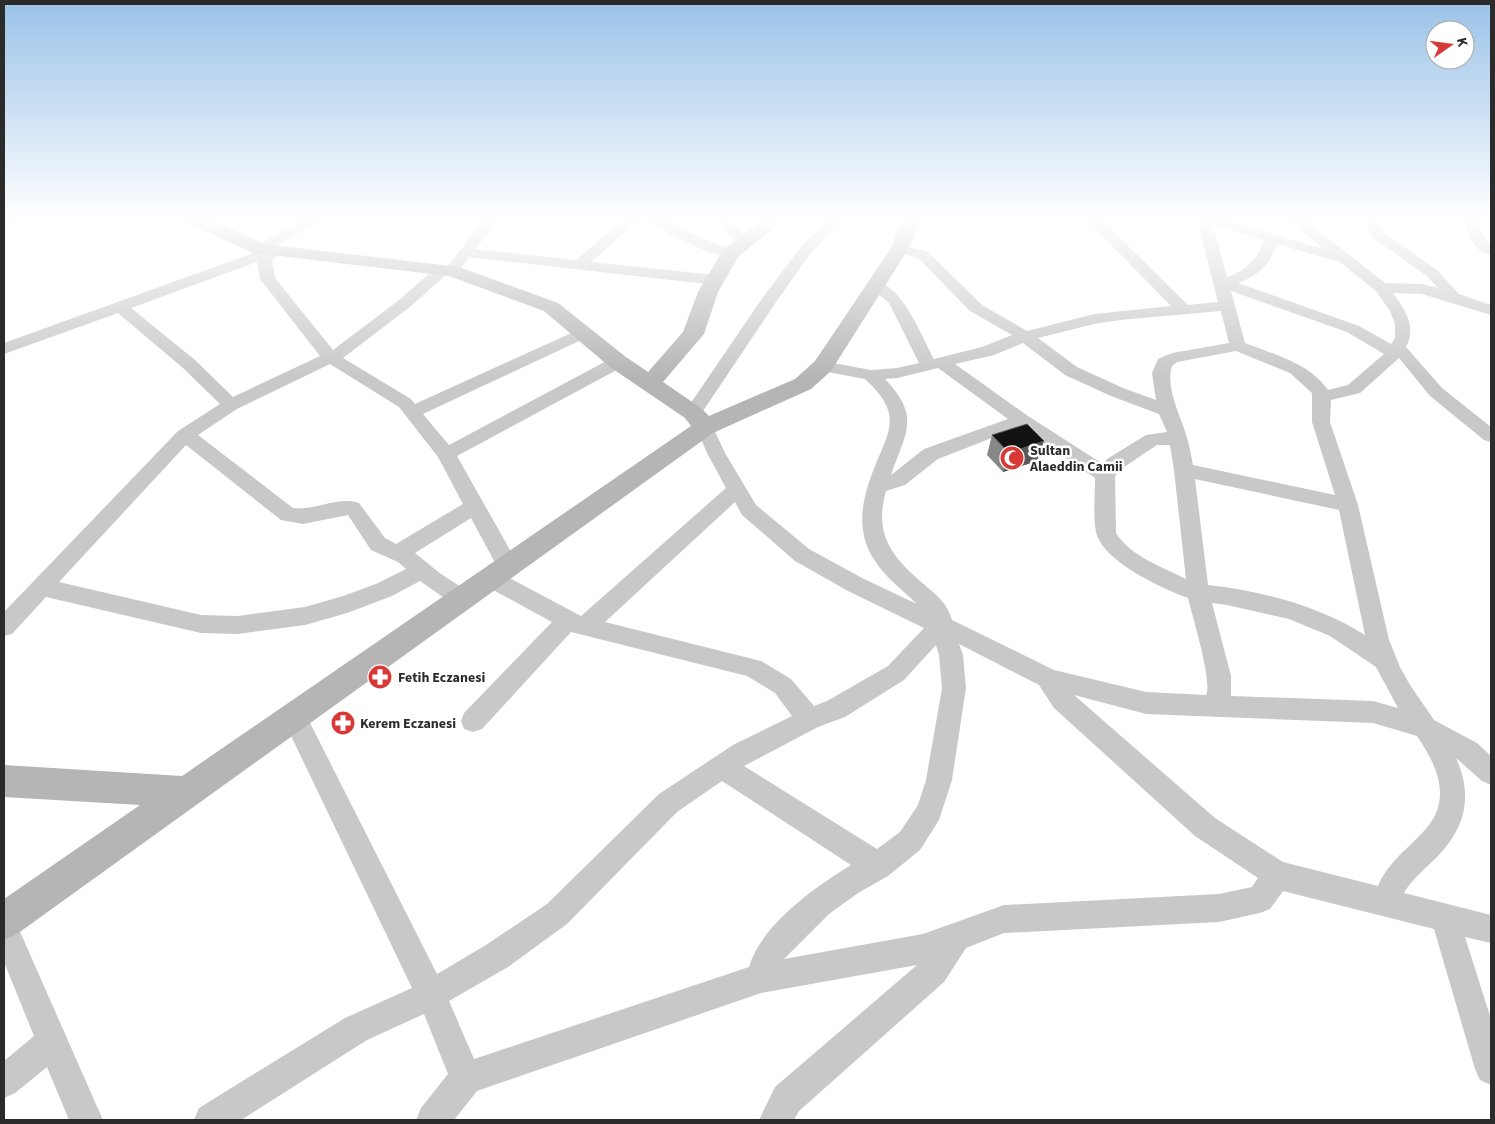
<svg xmlns="http://www.w3.org/2000/svg" width="1495" height="1124" viewBox="0 0 1495 1124" font-family="'Source Sans 3',sans-serif">
<rect width="100%" height="100%" fill="#fff"/>
<g fill="none" stroke-linecap="round" stroke-linejoin="round">
<!-- street -->
<g fill="#c8c8c8" fill-rule="evenodd">
<path d="M4 219H18L16 222 4 226Z"/>
<path d="M305 219H323L275 247 281 251 272 261 275 278 333 350 399 300 437 267H447L485 219H500L475 249 576 260 624 219H640L591 262 715 275 720 277 723 280 720 283 715 285 469 257 457 274H447L411 306 343 358 411 399 415 404 578 330H590L592 333 590 336 423 414 449 445 612 358 618 357 624 358 626 362 624 366 457 456 519 566 516 572 508 574 500 572 471 518 415 553 441 574 469 592 472 598 469 604 461 607 453 604 420 581 392 596 347 613 305 625 238 634 201 633 46 597 12 634 4 636V612L178 431 220 404 183 368 118 313 4 354V343L256 252 253 249 255 246ZM257 262 260 279 320 356 233 397 195 360 131 308ZM330 364 399 407 438 457 463 504 396 544 385 538 359 503C337 496 316 511 293 508L198 435 237 409ZM186 445 281 520 303 524 348 515 371 550 398 562 406 569 376 584 343 596 305 607 238 616 201 615 59 582Z"/>
<path d="M648 219H665L692 234 735 251 737 254 735 257C721 261 658 231 648 219Z"/>
<path d="M713 219H728L751 242 749 245H739Z"/>
<path d="M828 219H843L810 254 774 305 699 417 693 419 687 417 684 413 761 300 800 248Z"/>
<path d="M1086 219H1101L1188 305 1218 302 1197 219H1222L1323 249 1288 219H1304L1385 283 1422 284 1438 288 1427 276 1373 238 1363 219H1377L1384 233 1437 270 1459 294 1491 305V315L1422 294 1393 293C1405 310 1417 326 1406 347L1442 388 1491 427V442L1484 440 1430 396 1399 358 1360 393 1331 400 1330 422 1358 505 1389 640 1400 667 1410 685 1434 720 1477 743 1491 756V785L1482 781 1456 758C1473 795 1466 827 1438 856 1426 868 1413 878 1404 893L1491 915V943L1465 937 1491 1019V1085L1480 1080 1475 1069 1434 929 1283 891 1270 909 1260 913 1219 922 1004 933 966 948 944 982 799 1111 794 1120H759L775 1087 917 965 761 993 477 1091 454 1120H416L421 1108 448 1074 424 1014 367 1040 241 1120H194L199 1108 345 1018 412 988 282 717 285 709 294 706 303 709 437 974 486 945 547 904 659 794 733 745 792 716 775 693 747 676 571 632 482 729 473 732 464 729 461 721 464 713 552 622 482 584 479 578 482 572 490 570 498 572 581 616 726 488 707 453 696 427 699 423 705 421 711 423 725 453 756 505 809 549 864 579 917 604C898 586 877 571 867 546 855 514 868 483 880 454 886 440 893 425 888 410 884 397 874 388 865 379L817 370 814 366 817 362 823 361 871 370 897 368 919 363 889 303 868 286 871 283C899 276 923 339 934 359L982 347 1012 335 970 311 918 258 895 251 893 248 895 245 900 244 928 252 982 305 1027 331 1094 314 1171 306ZM1213 225 1264 240C1257 260 1247 270 1227 277ZM1277 244 1340 262 1376 291 1390 311 1395 324V338L1391 344 1359 326 1238 283C1258 276 1270 264 1277 244ZM1231 291 1347 332 1384 354 1348 385 1328 390C1309 363 1275 355 1245 343ZM1221 311 1229 343 1172 353 1158 359 1152 373 1156 400 1123 388 1077 367 1038 338 1094 324 1120 320ZM1023 343 1065 375 1111 396 1159 414 1167 432 1146 435 1107 459 1103 464 1028 416 955 364 994 355ZM1236 351 1290 373 1312 393V422L1335 495 1193 465C1191 456 1190 447 1187 438 1181 416 1165 389 1172 366L1177 362ZM938 368 1008 419 924 449 891 475C906 432 921 417 885 379L897 378ZM1020 427 1095 478C1095 493 1093 519 1096 532 1102 561 1163 589 1188 598 1192 615 1213 683 1206 695L1146 692 1054 670 952 620C948 605 938 596 927 587 894 559 873 537 886 491L905 485 938 459ZM1157 445H1170L1174 470 1186 579C1163 567 1130 556 1116 533L1115 476 1121 469ZM1195 479 1339 510 1365 635C1320 606 1262 591 1208 585ZM735 502 742 515 795 561 848 591 924 628 888 666 827 701 814 706 791 679 761 661 605 622ZM1212 603 1227 605 1289 619 1330 636 1376 667 1398 708 1373 701 1231 696V676ZM959 644 1039 685 1054 708 1195 836 1258 878 1252 887 1219 894 1004 905 923 934 784 959 829 914 858 893 888 876 920 850 939 820 952 780 966 688 963 655ZM936 645 939 655 942 688 926 780 918 805 900 832 877 849 744 766 818 727 845 717 904 680ZM1074 695 1146 714 1373 723 1417 736C1439 768 1453 802 1422 833 1405 851 1388 863 1378 886L1283 862 1215 818ZM722 781 851 865C815 887 761 925 749 967L474 1059 449 1001 508 967 567 924 677 812Z"/>
<path d="M1464 219H1478L1482 234 1491 245V255C1475 252 1466 235 1464 219Z"/>
<path d="M4 913 14 918 103 1120H69L47 1067 15 1093 4 1098V1061L34 1036 4 962Z"/>
</g>
<!-- secondary -->
<path fill="#b5b5b5" fill-rule="evenodd" d="M185 219H209L264 244 459 267 558 303 626 357 648 372 683 332 698 292 723 250 760 222 759 219H777L778 223 775 227 738 257 718 292 704 334 663 382 701 408 709 416 795 379 815 361 891 248 903 219H921L909 248 831 371 811 389 713 433 17 934 4 940V899L140 805 4 797V765L182 776 691 426 685 418 610 367 544 311 449 276 253 253 188 223Z"/>
</g>
<!-- wall -->
<path fill="#888" d="M992 435 1037 461 1003 472 987 455Z"/>
<!-- shaded-wall -->
<path fill="#595959" d="M1044 441 1037 461 1003 472 1009 453Z"/>
<!-- building -->
<path fill="#121212" stroke="#595959" d="M1027 424 1044 441 1009 453 992 435Z"/>
<!-- sky -->
<linearGradient id="sky" x2="0" y2="1"><stop stop-color="#9ac2e8"/><stop offset="0.58" stop-color="#fff"/><stop offset="1" stop-color="#fff" stop-opacity="0"/></linearGradient>
<rect width="1495" height="377" fill="url(#sky)"/>
<!-- icons -->
<defs>
<symbol id="mosque-disc" viewBox="-11 -11 22 22"><circle r="9.5" fill="#d83937" stroke="#fff"/><path d="M3.5-4.9A6 6 0 1 0 3.5 4.9A5 5 0 1 1 3.5-4.9Z" fill="#fff"/></symbol>
<symbol id="pharmacy-disc" viewBox="-11 -11 22 22"><circle r="9.5" fill="#d83937" stroke="#fff"/><path d="M-2-6h4v4h4v4h-4v4h-4v-4h-4v-4h4Z" fill="#fff"/></symbol>
</defs>
<g fill-rule="evenodd">
<use href="#mosque-disc" x="998" y="444" width="28" height="28"/>
<use href="#pharmacy-disc" x="366" y="663" width="28" height="28"/>
<use href="#pharmacy-disc" x="329" y="709" width="28" height="28"/>
</g>
<g text-anchor="middle" stroke-width="5" stroke-linejoin="round" paint-order="stroke">
<!-- poi labels -->
<g font-size="14" font-weight="bold" fill="#2b2b2b" stroke="#fff" text-anchor="start">
<text x="1030" y="455">Sultan<tspan x="1030" dy="16">Alaeddin Camii</tspan></text>
<text x="398" y="682">Fetih Eczanesi</text>
<text x="360" y="728">Kerem Eczanesi</text>
</g>
</g>
<!-- border -->
<rect width="1495" height="1124" fill="none" stroke="#2b2b2b" stroke-width="10"/>
<!-- north arrow -->
<g transform="translate(1450 45) rotate(76)"><circle r="24" fill="#ffffff" stroke="#aaaaaa"/>
<path d="M0-4L9 19L0 12L-9 19Z" fill="#d83937"/>
<text y="-8" font-size="14" font-weight="bold" text-anchor="middle" fill="#2b2b2b">K</text>
</g>
</svg>
